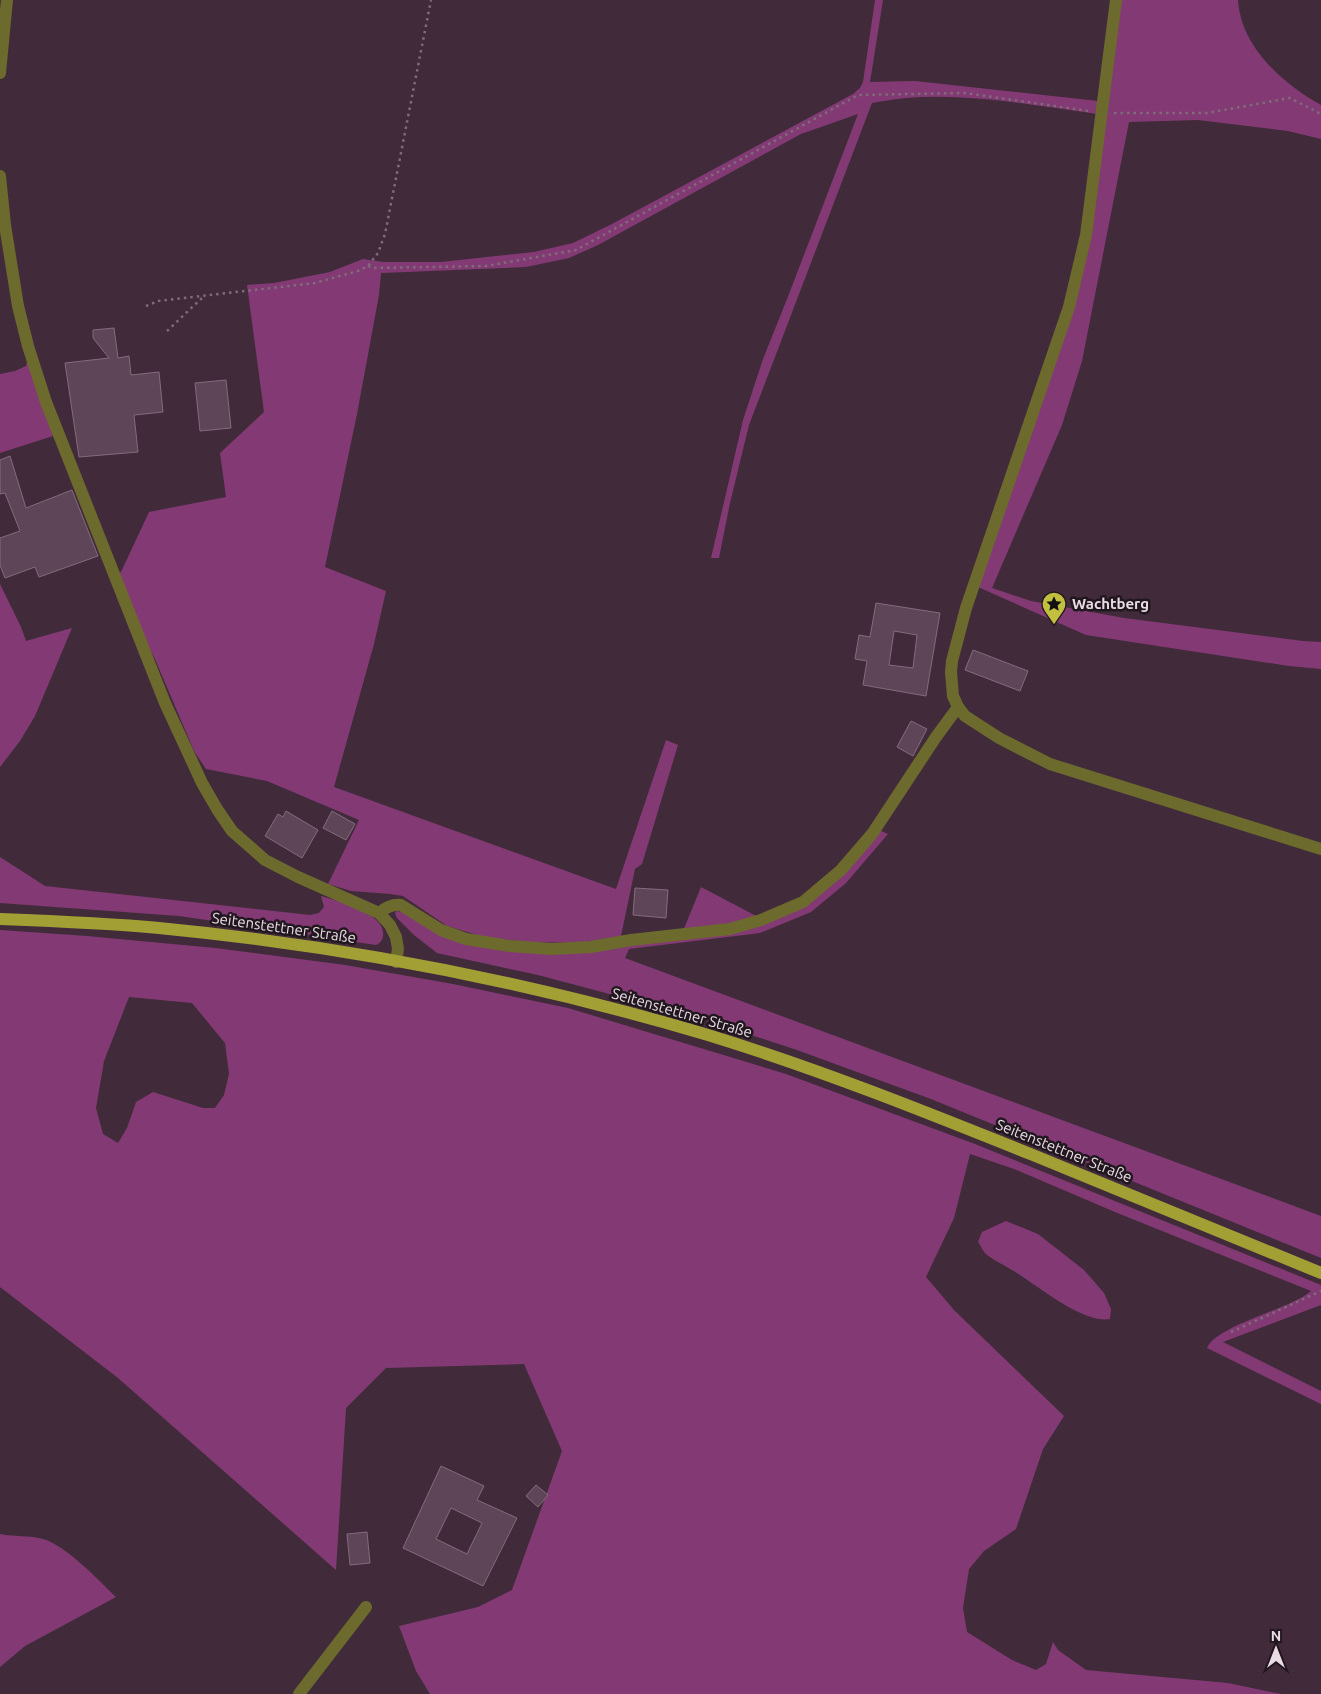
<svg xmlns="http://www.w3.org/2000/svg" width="1321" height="1694" viewBox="0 0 1321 1694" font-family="Ubuntu,sans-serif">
<rect width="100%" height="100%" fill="#412b3b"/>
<!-- green -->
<g fill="#833a74" fill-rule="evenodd">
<path d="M875 0H883L870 82 915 81 1098 101 1111 0H1238C1241 47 1282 83 1321 105V139L1288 131 1198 120 1129 122 1082 361 1062 425 992 588 1031 601 1124 618 1303 641 1321 642V669L1289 666 1086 635 969 583 1058 328 1082 236 1097 114C1034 105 969 93 906 98 894 99 883 101 872 103L749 425 730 503 719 558H711L743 420 763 359 789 294 858 114 801 134 598 245 569 258 526 267 381 273 379 295 357 414 325 567 386 591 374 644 334 787 616 889 666 740 678 745 642 864 635 869 621 936 581 943 529 942 484 937 447 926 403 896 390 894 351 891 328 884 359 820 267 781 206 769 194 751 155 659 110 578 121 572 149 512 226 497 220 453 264 412 247 285 274 283 330 272 363 259 383 262H441L534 252 573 243 612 224 853 94 860 88 863 82Z"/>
<path d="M28 357 53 436 0 453V374L15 371 26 366Z"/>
<path d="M0 584 21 627 26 641 72 628 35 716 20 741 0 767Z"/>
<path d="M879 830 888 834 846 883 811 912 760 933 629 949 625 958 1321 1216V1258L931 1099 797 1050 696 1017 538 975 437 953 414 935 397 918 395 913 397 911 402 912 468 943 625 944 801 909Z"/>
<path d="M0 857 45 886 310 915 319 913 324 907 321 896C339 901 381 912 383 932 384 938 381 943 376 945L179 916 0 903Z"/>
<path d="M701 887 760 918 683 931Z"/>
<path d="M0 930 87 936 215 948 345 965 453 984 568 1008 786 1074 975 1144 1321 1285V1305L1223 1342 1321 1391V1404L1207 1348C1217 1325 1291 1309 1311 1291L1115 1212 1014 1169 970 1154 954 1218 926 1277 954 1310 1064 1416 1043 1449 1016 1529 984 1551 969 1569 963 1608 967 1632 1012 1660 1036 1670 1046 1664 1053 1642 1058 1650 1086 1670 1228 1683 1281 1694H430L416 1671 399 1626 478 1607 512 1590 562 1451 524 1364 386 1368 346 1408 336 1570 118 1378 0 1287ZM129 997 192 1003 225 1043 229 1074 224 1095 215 1108H203L153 1092 136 1102 127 1128 118 1143 103 1134 96 1108 104 1061Z"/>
<path d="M1006 1221 1038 1234 1084 1270 1104 1293 1111 1309 1110 1319C1084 1324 1039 1287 1017 1273 1008 1267 997 1262 987 1255 983 1252 981 1246 978 1242L982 1232Z"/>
<path d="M0 1534C14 1537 29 1535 43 1539 67 1546 97 1579 116 1597L25 1646 0 1667Z"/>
</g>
<!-- building -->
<g fill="#5e4658" stroke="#846b7d" fill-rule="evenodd">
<path d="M114 328 118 358 129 356 131 375 159 372 163 412 134 415 138 452 79 457 65 363 109 358 93 338V330Z"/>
<path d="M226 380 231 428 200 431 195 383Z"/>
<path d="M10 456 26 508 72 490 98 556 39 577 35 567 5 578 0 565V538L20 531 5 493 0 494V460Z"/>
<path d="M876 603 940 613 926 696 863 685 867 661 855 659 859 635 870 637ZM894 631 917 635 913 668 889 665Z"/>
<path d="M973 650 1028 671 1020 691 965 670Z"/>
<path d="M911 721 927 729 913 756 897 747Z"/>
<path d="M286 811 318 830 302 858 265 836 278 814 283 817Z"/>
<path d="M332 811 355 824 346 840 323 828Z"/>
<path d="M635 888 668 890 666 918 633 915Z"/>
<path d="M441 1466 484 1486 477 1500 517 1518 483 1586 403 1548ZM451 1508 482 1523 467 1554 436 1539Z"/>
<path d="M536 1485 548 1495 538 1507 526 1496Z"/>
<path d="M367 1532 370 1563 350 1565 347 1534Z"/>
</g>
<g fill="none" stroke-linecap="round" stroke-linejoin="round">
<!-- path -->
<g stroke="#7f6c7a" stroke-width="2.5" stroke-dasharray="2.5 4" stroke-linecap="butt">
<path d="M1114 113H1207L1290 98 1321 114"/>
<path d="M368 266 373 268 486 266 576 250 858 95 965 93 1089 111"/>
<path d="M146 306 158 301 315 283 358 271 368 266 378 253 385 234 431 0"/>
<path d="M167 331 202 298"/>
<path d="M1231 1332 1321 1291"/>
</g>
<!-- minor -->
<g stroke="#6c6b2d" stroke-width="12">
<path d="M1116 0 1086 235 1069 307 966 608 952 661 951 672 953 696 958 707 965 716 999 738 1050 764 1321 849"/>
<path d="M0 73 7 0"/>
<path d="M0 176 5 225 18 306 28 346 46 402 165 703 202 783 217 809 232 831 265 860 298 877 379 913 390 925 396 937 398 949 396 962"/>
<path d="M379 913C386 907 392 904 401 905L441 930 466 939 510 946 552 949 591 947 631 940 730 929 761 920 803 902 841 870 872 834 936 737 958 707"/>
<path d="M299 1694 366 1607"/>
</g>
<!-- primary -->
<path stroke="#a2a034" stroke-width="12" d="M0 919C53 921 106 923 159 928 345 946 530 982 708 1035 819 1069 926 1112 1033 1155 1129 1194 1225 1233 1321 1273"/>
</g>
<!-- icons -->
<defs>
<symbol id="sight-pin" viewBox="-11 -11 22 30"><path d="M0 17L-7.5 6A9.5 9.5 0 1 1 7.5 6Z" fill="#c1be40" stroke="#21171f"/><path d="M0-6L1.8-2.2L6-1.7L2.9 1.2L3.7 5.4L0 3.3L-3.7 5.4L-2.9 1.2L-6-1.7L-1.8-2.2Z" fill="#111"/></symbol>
</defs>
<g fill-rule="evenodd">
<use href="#sight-pin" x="1040" y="590" width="28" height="38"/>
</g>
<g text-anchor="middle" stroke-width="5" stroke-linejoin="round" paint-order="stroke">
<!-- poi labels -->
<g font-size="15" font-weight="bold" fill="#eadbe5" stroke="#21171f" text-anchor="start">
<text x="1072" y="609">Wachtberg</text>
</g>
<!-- street labels -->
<g font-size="15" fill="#eadbe5" stroke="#21171f">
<text transform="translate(284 928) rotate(8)" y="5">Seitenstettner Straße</text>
<text transform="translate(682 1013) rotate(16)" y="5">Seitenstettner Straße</text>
<text transform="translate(1064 1151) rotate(22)" y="5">Seitenstettner Straße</text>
</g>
</g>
<!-- north arrow -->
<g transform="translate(1276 1649)" stroke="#21171f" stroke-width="4" paint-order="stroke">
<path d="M0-4L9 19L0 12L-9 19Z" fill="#eadbe5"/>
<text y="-8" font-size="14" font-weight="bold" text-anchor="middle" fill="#eadbe5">N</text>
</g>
</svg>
